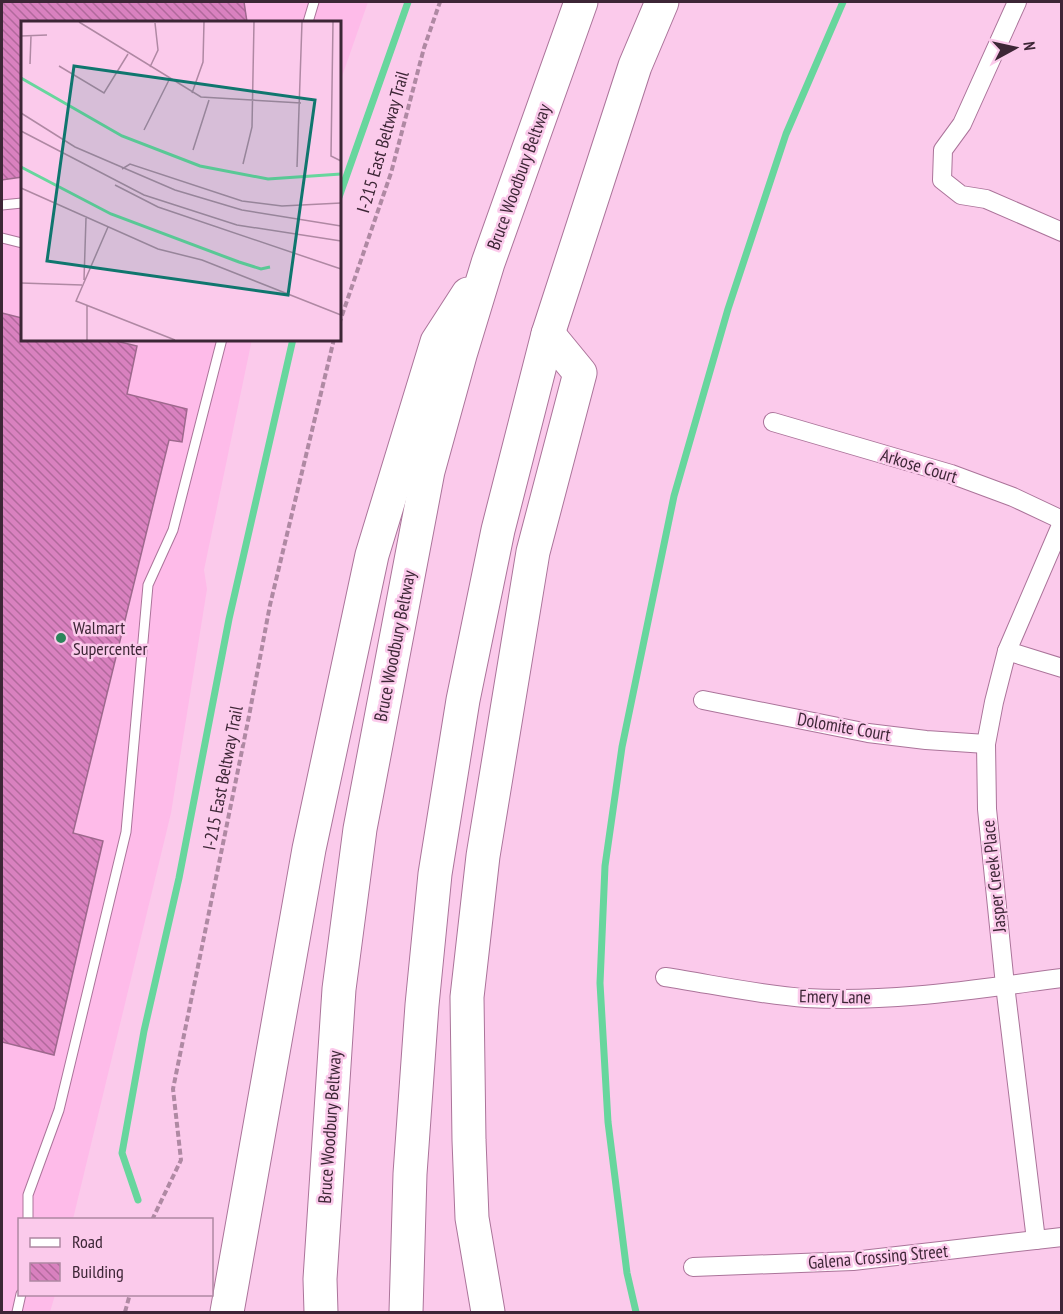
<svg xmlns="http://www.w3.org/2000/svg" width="1063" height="1314" viewBox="0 0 1063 1314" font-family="'PT Sans Narrow',sans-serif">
<defs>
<pattern id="building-back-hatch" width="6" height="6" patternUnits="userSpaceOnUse" patternTransform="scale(1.5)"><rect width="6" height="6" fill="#d981bf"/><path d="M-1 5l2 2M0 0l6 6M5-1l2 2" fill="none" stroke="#b1699c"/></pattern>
</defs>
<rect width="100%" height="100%" fill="#fbcaeb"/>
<!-- built -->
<path fill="#febbe9" d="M2 2H368L339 85V22H22V339H252L204 570 207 589 171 813 73 1219 20 1220V1294L55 1295 50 1312H2Z"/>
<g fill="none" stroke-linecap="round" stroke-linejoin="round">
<!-- stream -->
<g stroke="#67d69d" stroke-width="7">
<path d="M339 197 408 2"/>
<path d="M138 1200 122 1153 144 1031 179 878 229 619 293 339"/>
<path d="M636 1312 627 1273 608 1122 600 983 605 866 622 747 674 496 728 309 786 134 843 2"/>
</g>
</g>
<!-- building -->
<g fill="url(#building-back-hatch)" stroke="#9e688d" stroke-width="1.5">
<path d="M2 2H244L247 22H22V177L2 180Z"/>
<path d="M2 313 22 318V339H108L137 346 127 394 187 409 182 442 169 440 73 833 103 841 54 1055 2 1042Z"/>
</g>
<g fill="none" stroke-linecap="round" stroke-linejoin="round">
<defs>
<g id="lane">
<path d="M308 22 314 2"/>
<path d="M2 205 22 203"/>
<path d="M2 238 22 243"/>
<path d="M28 1220V1195L59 1110 126 832 148 585 173 530 222 339"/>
<path d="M17 1312 21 1294"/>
</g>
<g id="street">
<path d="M1017 2 962 124 943 150 942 180 961 195 986 199 1062 232"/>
<path d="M773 422 951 474 1013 497 1062 520"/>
<path d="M1007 651 1062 668"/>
<path d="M703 700 868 733 926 740 986 744"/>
<path d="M665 977C711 984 760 995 806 998 891 1003 977 989 1062 978"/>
<path d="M1036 1240 1005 985 987 809 986 744 994 702 1007 651 1062 523"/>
<path d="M693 1267 853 1261 1062 1237"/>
</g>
<g id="highway">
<path d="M227 1312 309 849 372 555 437 342 468 294"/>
<path d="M321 1312 320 1279 339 989 360 829 428 471 460 355 488 263 581 2"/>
<path d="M406 1312 410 1174 422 1005 435 874 463 700 498 530 548 334 635 66 662 2"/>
<path d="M488 1312 472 1218 469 1140 467 997 483 856 533 552 580 373 548 334"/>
</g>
</defs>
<!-- lane casing -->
<use href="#lane" stroke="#ab749a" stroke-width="11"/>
<!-- street casing -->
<use href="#street" stroke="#ab749a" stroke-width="20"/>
<!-- highway casing -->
<use href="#highway" stroke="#ab749a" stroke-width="35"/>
<!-- path -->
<g stroke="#af89a3" stroke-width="4" stroke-dasharray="6 3" stroke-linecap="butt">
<path d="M339 324 391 173 424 48 440 2"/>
<path d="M152 1220 181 1160 173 1089 249 716 270 605 334 339"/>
<path d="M125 1312 130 1294"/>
</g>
<!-- lane -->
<use href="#lane" stroke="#fff" stroke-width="9"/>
<!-- street -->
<use href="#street" stroke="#fff" stroke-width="18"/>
<!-- highway -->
<use href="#highway" stroke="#fff" stroke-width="33"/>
</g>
<!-- markers -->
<circle fill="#2c855b" stroke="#fbcaeb" stroke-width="2" cx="61" cy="638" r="6"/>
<g text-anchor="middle" stroke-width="5" stroke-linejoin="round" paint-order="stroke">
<!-- street labels -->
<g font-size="18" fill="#3d2636" stroke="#fbcaeb">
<text transform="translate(383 142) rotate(-74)" y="6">I-215 East Beltway Trail</text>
<text transform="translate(519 177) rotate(-70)" y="6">Bruce Woodbury Beltway</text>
<text transform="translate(919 466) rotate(17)" y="6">Arkose Court</text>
<text transform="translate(395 646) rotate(-79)" y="6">Bruce Woodbury Beltway</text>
<text transform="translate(844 727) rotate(10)" y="6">Dolomite Court</text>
<text transform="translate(223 778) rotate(-79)" y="6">I-215 East Beltway Trail</text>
<text transform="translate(994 876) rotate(-96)" y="6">Jasper Creek Place</text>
<text transform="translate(835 997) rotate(1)" y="6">Emery Lane</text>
<text transform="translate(330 1127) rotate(-86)" y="6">Bruce Woodbury Beltway</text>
<text transform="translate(878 1257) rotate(-5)" y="6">Galena Crossing Street</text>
</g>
<!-- poi labels -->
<g font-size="18" fill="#3d2636" stroke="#fbcaeb" text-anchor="start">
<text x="73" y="634">Walmart<tspan x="73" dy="21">Supercenter</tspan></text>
</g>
</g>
<!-- overview -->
<g transform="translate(21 21)">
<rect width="320" height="320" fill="#fbcaeb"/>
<path fill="none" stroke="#67d69d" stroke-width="3" d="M0 57 101 115 179 145 247 158 320 153M0 146 90 193 218 241 240 248 249 246"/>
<path fill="none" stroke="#af88a3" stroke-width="1.5" d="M58 1 180 76 280 82M312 1 310 135 320 140M0 15 26 14M9 43 10 15M38 45 83 72 107 33M129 46 137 29 134 2M171 72 182 41 183 1M0 92 54 126 154 169 221 189 320 205M123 109 148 59M0 110 123 174 216 204 320 220M172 129 188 79M222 143 231 106 233 1M276 146 281 1M101 148 109 143 221 180 261 185 320 182M94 164 137 186 320 248M0 167 137 228 181 239 320 294M87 206 55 280 154 319M63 259 65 197M0 262 61 264M66 284V319"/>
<path fill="#0f766e" fill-opacity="0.15" stroke="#0f766e" stroke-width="3" d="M53 45 294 79 267 274 26 240Z"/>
<rect width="320" height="320" fill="none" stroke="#3d2636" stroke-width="3"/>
</g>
<!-- border -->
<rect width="1063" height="1314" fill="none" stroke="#3d2636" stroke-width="6"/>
<!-- legend -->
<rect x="18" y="1218" width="195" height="78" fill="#fbcaeb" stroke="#af88a3" stroke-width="1.5"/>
<rect x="30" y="1238" width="30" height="9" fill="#ffffff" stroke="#af88a3" stroke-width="1.5"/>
<text x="72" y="1248" font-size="18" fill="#3d2636">Road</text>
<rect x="30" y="1263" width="30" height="18" fill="url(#building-back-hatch)" stroke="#af88a3" stroke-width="1.5"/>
<text x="72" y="1278" font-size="18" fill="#3d2636">Building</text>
<!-- north arrow -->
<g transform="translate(1015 48) rotate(82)" stroke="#fbcaeb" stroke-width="4.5" paint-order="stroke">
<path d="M0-4.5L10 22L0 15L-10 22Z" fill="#3d2636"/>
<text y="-9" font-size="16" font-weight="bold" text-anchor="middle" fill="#3d2636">N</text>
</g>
</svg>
